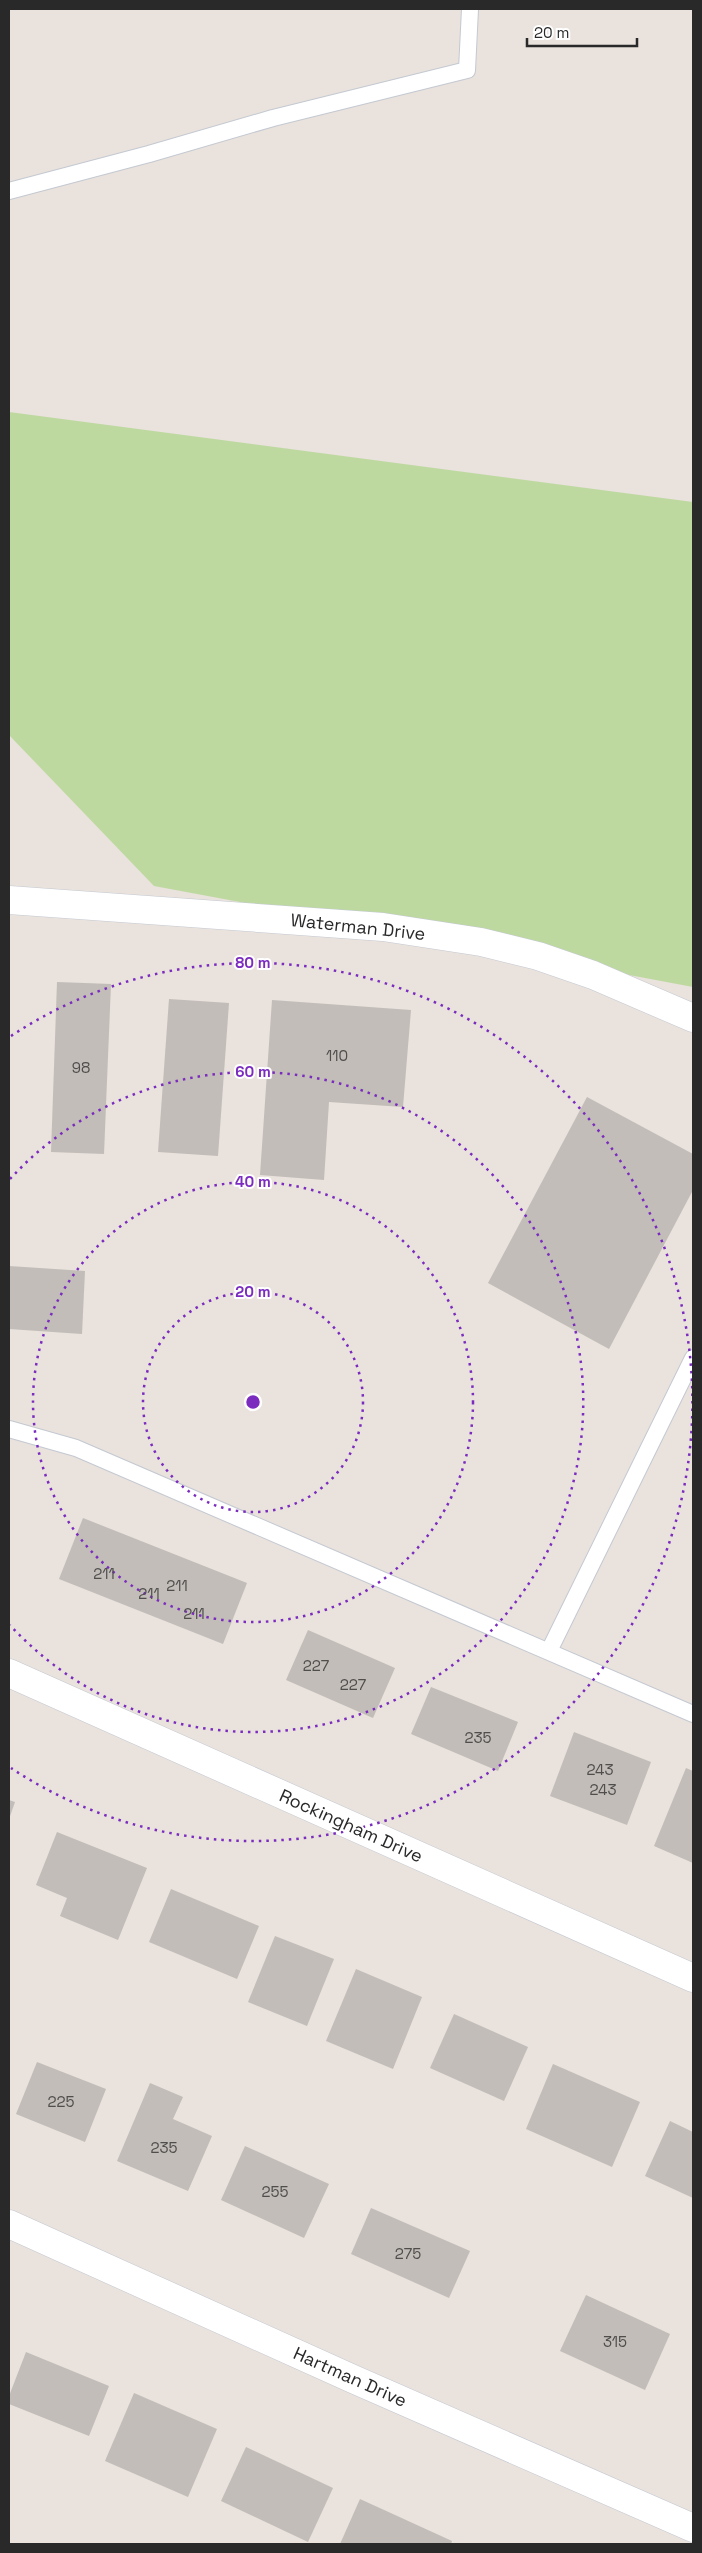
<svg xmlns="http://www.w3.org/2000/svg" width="702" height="2553" viewBox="0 0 702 2553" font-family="'Space Grotesk',sans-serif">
<rect width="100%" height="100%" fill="#e9e2dd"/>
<!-- green -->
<path fill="#bed9a0" d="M9 412 693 502V987L154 886 9 735Z"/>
<!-- building -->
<g fill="#c2bdb8">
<path d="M57 982 111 984 104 1154 51 1152Z"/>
<path d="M169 999 229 1003 218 1156 158 1152Z"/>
<path d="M272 1000 411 1010 403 1107 329 1102 324 1180 260 1175Z"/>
<path d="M587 1097 693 1154V1190L609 1349 488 1283Z"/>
<path d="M9 1266 85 1271 82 1334 9 1329Z"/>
<path d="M83 1518 247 1583 223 1644 59 1579Z"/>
<path d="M308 1630 395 1668 373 1718 286 1680Z"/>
<path d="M431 1687 518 1722 498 1771 411 1734Z"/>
<path d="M574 1732 651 1762 627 1825 550 1796Z"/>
<path d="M686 1768 693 1771V1863L654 1846Z"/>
<path d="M9 1800 15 1802 9 1819Z"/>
<path d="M57 1832 147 1868 118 1940 60 1916 67 1898 36 1885Z"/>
<path d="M171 1889 259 1926 237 1979 149 1942Z"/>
<path d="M275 1936 334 1959 307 2026 248 2002Z"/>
<path d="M356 1969 422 1997 393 2069 326 2041Z"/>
<path d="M454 2014 528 2047 504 2101 430 2068Z"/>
<path d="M37 2062 106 2089 85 2142 16 2114Z"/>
<path d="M553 2064 640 2102 612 2167 526 2129Z"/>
<path d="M150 2083 183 2097 173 2119 212 2136 188 2191 117 2161Z"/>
<path d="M670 2121 693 2132V2198L645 2176Z"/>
<path d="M245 2146 329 2184 304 2238 221 2200Z"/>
<path d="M371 2208 470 2251 449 2298 351 2254Z"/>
<path d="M586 2295 670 2334 645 2390 560 2351Z"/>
<path d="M26 2352 109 2386 89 2436 9 2404V2396Z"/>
<path d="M134 2393 217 2429 188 2497 105 2461Z"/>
<path d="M246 2447 333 2488 308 2542 221 2501Z"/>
<path d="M360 2499 452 2541 451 2544H340Z"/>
</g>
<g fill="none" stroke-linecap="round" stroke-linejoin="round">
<defs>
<g id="lane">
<path d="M9 191 149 154 273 118 467 70 470 9"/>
<path d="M9 1429 76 1448 693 1714"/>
<path d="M549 1651 693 1358"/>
</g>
<g id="street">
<path d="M9 1673 693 1978"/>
<path d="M9 2224 353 2379 693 2528"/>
</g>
<path id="secondary" d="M9 900 383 927 481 942 538 956 593 975 693 1018"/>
</defs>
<!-- lane casing -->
<use href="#lane" stroke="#c4c9d1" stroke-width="18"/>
<!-- street casing -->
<use href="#street" stroke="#c4c9d1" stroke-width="29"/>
<!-- secondary casing -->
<use href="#secondary" stroke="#c4c9d1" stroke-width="29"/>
<!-- lane -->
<use href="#lane" stroke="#fff" stroke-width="16"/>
<!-- street -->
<use href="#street" stroke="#fff" stroke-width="28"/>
<!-- secondary -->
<use href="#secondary" stroke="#fff" stroke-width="28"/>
</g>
<!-- distance rings -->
<g fill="none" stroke="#7b2cbf" stroke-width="2.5" stroke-dasharray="2.5 5">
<circle cx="253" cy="1402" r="110"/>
<circle cx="253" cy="1402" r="220"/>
<path d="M10 1179A330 330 0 1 1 10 1625"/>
<path d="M11 1036A439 439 0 1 1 11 1768"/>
</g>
<g text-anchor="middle" stroke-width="4" stroke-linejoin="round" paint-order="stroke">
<!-- number labels -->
<g font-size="15" fill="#4f4e4d">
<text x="337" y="1061">110</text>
<text x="81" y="1073">98</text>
<text x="104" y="1579">211</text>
<text x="177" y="1591">211</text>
<text x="149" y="1599">211</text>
<text x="194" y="1619">211</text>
<text x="316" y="1671">227</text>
<text x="353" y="1690">227</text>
<text x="478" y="1743">235</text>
<text x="600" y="1775">243</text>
<text x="603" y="1795">243</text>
<text x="61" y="2107">225</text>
<text x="164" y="2153">235</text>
<text x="275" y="2197">255</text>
<text x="408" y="2259">275</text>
<text x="615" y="2347">315</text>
</g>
<!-- street labels -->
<g font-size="18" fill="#292929" stroke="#fff">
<text transform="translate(358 927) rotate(6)" y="6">Waterman Drive</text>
<text transform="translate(351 1826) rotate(24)" y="6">Rockingham Drive</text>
<text transform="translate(350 2377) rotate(24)" y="6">Hartman Drive</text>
</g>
</g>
<circle cx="253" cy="1402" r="8" fill="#7b2cbf" stroke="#fff" stroke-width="2.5"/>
<g font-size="15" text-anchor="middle" font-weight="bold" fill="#7b2cbf" stroke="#fff" stroke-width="4" stroke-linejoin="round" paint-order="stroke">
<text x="253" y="968">80 m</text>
<text x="253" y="1077">60 m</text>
<text x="253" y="1187">40 m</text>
<text x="253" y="1297">20 m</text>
</g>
<!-- border -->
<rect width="702" height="2553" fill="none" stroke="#292929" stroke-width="20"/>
<!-- scale -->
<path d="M527 38v8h110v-8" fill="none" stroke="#292929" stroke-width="2.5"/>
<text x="534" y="38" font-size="15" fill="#292929" stroke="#ffffff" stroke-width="4" paint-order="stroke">20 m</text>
</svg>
